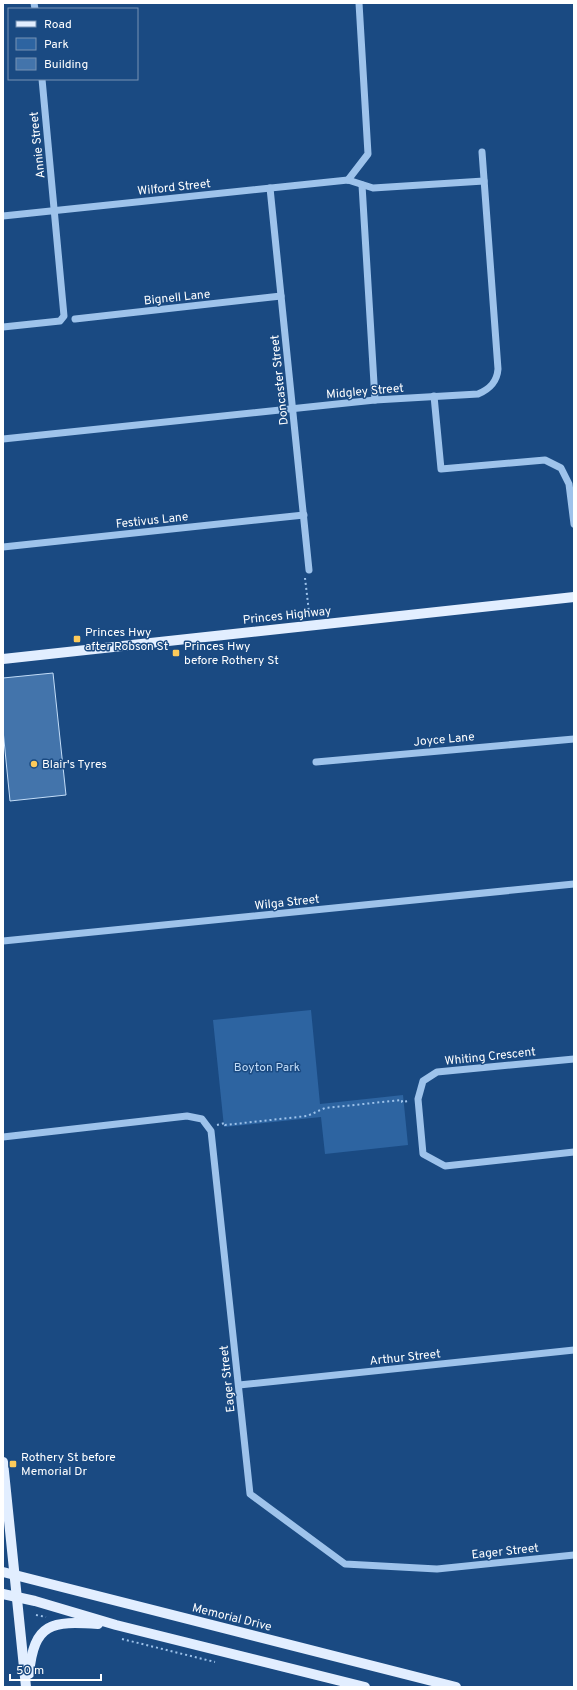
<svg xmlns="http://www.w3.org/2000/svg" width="577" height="1690" viewBox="0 0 577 1690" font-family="Overpass,sans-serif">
<rect width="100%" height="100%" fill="#1a4a82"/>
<!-- green -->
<path fill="#2d64a1" d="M311 1010 320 1104 403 1095 408 1145 325 1154 321 1117 224 1127 213 1020Z"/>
<!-- building -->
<path fill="#4374ab" stroke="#c3ddf8" d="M53 673 66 795 10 801 3 730V678Z"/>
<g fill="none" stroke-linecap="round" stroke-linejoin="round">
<!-- path -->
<g stroke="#9ec3eb" stroke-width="2" stroke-dasharray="2 3" stroke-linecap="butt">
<path d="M305 578 309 612"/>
<path d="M217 1125 225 1123V1125L307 1116 325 1108 402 1100V1102L409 1101"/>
<path d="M36 1615 46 1617"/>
<path d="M122 1639 215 1662"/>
</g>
<!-- minor -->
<g stroke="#9ec3eb" stroke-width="7">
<path d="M34 3 35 9"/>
<path d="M348 180 368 154 359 3"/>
<path d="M362 185 375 400"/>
<path d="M270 188 309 570"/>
<path d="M3 216 348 180 373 188 484 181"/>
<path d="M75 319 281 296"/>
<path d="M3 327 60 321 64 316 42 79"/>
<path d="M434 396 441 469 545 460 561 468 569 484 574 524"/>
<path d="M3 439 375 400 478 394C490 389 497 382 498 369L482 152"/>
<path d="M3 547 304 515"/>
<path d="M316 762 574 739"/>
<path d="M3 941 574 884"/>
<path d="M574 1059 437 1072 423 1081 418 1099 423 1154 445 1166 574 1152"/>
<path d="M3 1137 187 1116 202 1119 211 1131 250 1494 345 1564 437 1569 574 1555"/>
<path d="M239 1385 574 1350"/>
</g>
<!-- major -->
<g stroke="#e2eeff" stroke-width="10">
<path d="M3 659 574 597"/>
<path d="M3 1462 26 1687"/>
<path d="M3 1572 456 1687"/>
<path d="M3 1594 35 1601 116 1625 365 1687"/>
<path d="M29 1674C34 1622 52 1621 98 1624"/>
</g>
</g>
<!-- markers -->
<g fill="#fdca5a" stroke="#1a4a82" stroke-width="1.5">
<rect x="73" y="635" width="8" height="8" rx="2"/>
<rect x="172" y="649" width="8" height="8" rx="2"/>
<circle cx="34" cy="764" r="4"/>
<rect x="9" y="1460" width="8" height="8" rx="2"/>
</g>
<g text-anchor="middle" stroke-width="3" stroke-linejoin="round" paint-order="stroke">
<!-- street labels -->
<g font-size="12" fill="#fff" stroke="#1a4a82">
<text transform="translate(37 145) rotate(-96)" y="4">Annie Street</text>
<text transform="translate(174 187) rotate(-6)" y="4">Wilford Street</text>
<text transform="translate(177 297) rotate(-6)" y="4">Bignell Lane</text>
<text transform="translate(279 380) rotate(-96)" y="4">Doncaster Street</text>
<text transform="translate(365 391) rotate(-5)" y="4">Midgley Street</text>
<text transform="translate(152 520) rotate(-6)" y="4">Festivus Lane</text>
<text transform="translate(287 615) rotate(-6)" y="4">Princes Highway</text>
<text transform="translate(444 739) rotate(-5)" y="4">Joyce Lane</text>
<text transform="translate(287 902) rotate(-6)" y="4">Wilga Street</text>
<text transform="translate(490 1056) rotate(-6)" y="4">Whiting Crescent</text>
<text transform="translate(405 1357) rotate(-6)" y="4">Arthur Street</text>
<text transform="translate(227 1379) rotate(-96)" y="4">Eager Street</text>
<text transform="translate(505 1551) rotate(-6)" y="4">Eager Street</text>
<text transform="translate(232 1617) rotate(14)" y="4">Memorial Drive</text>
</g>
<!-- poi labels -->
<g font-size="12" fill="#fff" stroke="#1a4a82" text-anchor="start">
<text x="85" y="636">Princes Hwy<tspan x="85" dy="14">after Robson St</tspan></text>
<text x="184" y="650">Princes Hwy<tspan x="184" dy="14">before Rothery St</tspan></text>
<text x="42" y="768">Blair's Tyres</text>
<text x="21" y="1461">Rothery St before<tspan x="21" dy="14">Memorial Dr</tspan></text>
</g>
<!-- park labels -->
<g font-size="12" fill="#c3ddf8" stroke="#1a4a82">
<text x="267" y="1071">Boyton Park</text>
</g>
</g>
<!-- border -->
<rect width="577" height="1690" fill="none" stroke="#ffffff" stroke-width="8"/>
<!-- legend -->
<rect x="8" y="8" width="130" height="72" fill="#1a4a82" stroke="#7692b4"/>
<rect x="16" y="21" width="20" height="6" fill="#e2eeff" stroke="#7692b4"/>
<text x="44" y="28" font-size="12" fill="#ffffff">Road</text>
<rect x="16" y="38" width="20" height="12" fill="#2d64a1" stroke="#7692b4"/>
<text x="44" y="48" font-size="12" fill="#ffffff">Park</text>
<rect x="16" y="58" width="20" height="12" fill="#4374ab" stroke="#7692b4"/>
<text x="44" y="68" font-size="12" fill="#ffffff">Building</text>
<!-- scale -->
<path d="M10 1674v6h91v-6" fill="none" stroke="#ffffff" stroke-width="2"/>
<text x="16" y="1674" font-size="12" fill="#ffffff" stroke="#1a4a82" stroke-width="3" paint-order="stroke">50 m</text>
</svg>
